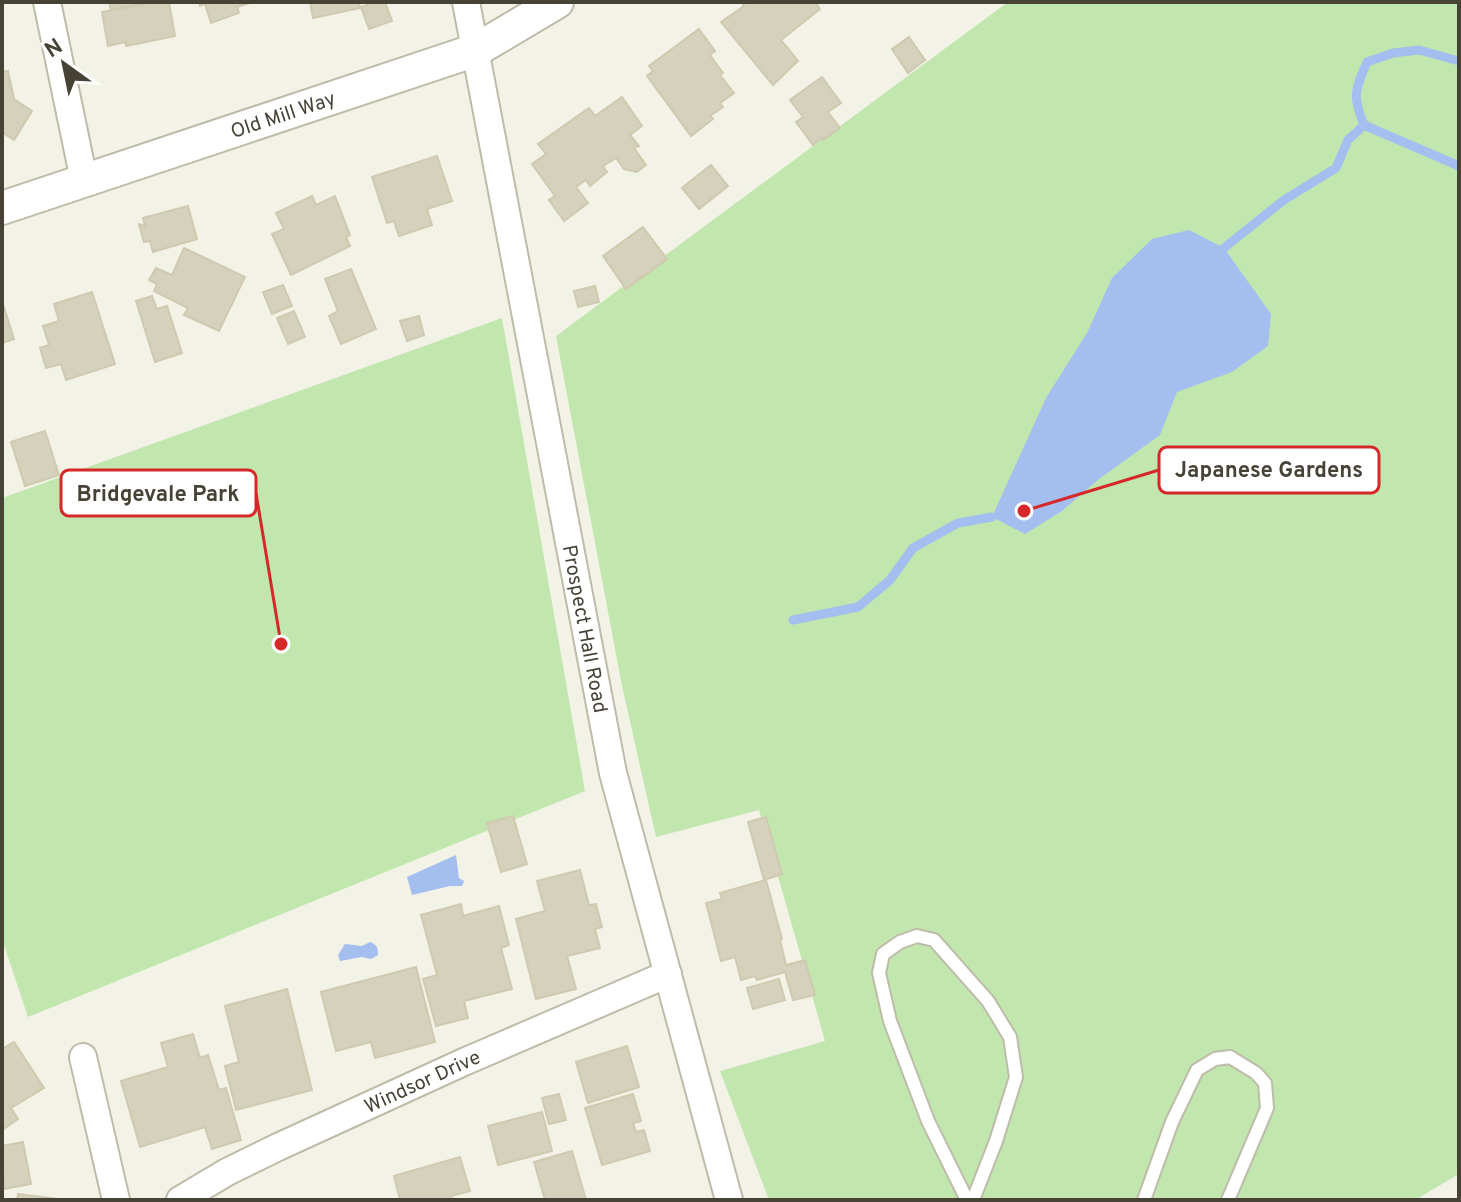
<svg xmlns="http://www.w3.org/2000/svg" width="1461" height="1202" viewBox="0 0 1461 1202" font-family="Overpass,sans-serif">
<rect width="100%" height="100%" fill="#f3f2e6"/>
<!-- green -->
<g fill="#c1e7af">
<path d="M1008 2H1459V1174L1415 1200H769L720 1071 825 1041 759 810 656 837 622 686 556 336Z"/>
<path d="M502 318 585 791 28 1017 2 939V498Z"/>
</g>
<!-- water -->
<g fill="#a3beef">
<path d="M1189 230 1224 248 1271 314 1268 346 1232 372 1177 392 1160 435 1099 479 1062 511 1025 534 992 517 1046 398 1087 333 1112 278 1152 239Z"/>
<path d="M456 855 459 878 464 881 462 886H450L412 895 407 877Z"/>
<path d="M370 942C377 945 378 947 378 955L371 959 362 957 340 961 338 955 345 944 362 946Z"/>
</g>
<g fill="none" stroke-linecap="round" stroke-linejoin="round">
<!-- stream -->
<g stroke="#a3beef" stroke-width="9">
<path d="M1364 125 1459 166"/>
<path d="M1224 248 1284 200 1336 168 1348 140 1364 125C1352 96 1355 90 1367 62L1393 53 1419 50 1459 61"/>
<path d="M793 620 858 607 890 580 913 548 958 523 992 517"/>
</g>
</g>
<!-- building -->
<g fill="#d4d1bc" stroke="#cfcaaf" stroke-width="2">
<path d="M109 2H148L111 10Z"/>
<path d="M153 2H169L175 36 126 46 125 42 108 46 102 12Z"/>
<path d="M199 2H253L237 7 239 13 211 23 205 4 200 6Z"/>
<path d="M310 2H359L360 8 313 18Z"/>
<path d="M375 2H385L392 21 369 29 361 7Z"/>
<path d="M741 2H815L820 9 781 40 798 61 773 85 721 22 744 6Z"/>
<path d="M699 29 715 51 710 55 723 73 720 75 734 93 720 103 723 107 710 116 713 119 691 136 647 76 653 71 649 66Z"/>
<path d="M909 37 925 60 908 73 892 49Z"/>
<path d="M8 71 14 99 32 111 14 140 2 132V72Z"/>
<path d="M822 77 841 103 828 112 840 128 823 140 822 138 813 145 796 122 803 117 790 100Z"/>
<path d="M622 97 642 126 630 135 639 146 634 148 646 165 637 172 624 169 616 158 603 166 607 172 590 186 586 180 576 187 588 203 564 221 549 200 555 196 532 164 546 154 538 144 589 108 595 116Z"/>
<path d="M437 156 452 201 427 209 432 225 399 236 394 221 387 223 372 177Z"/>
<path d="M711 165 728 186 699 209 682 188Z"/>
<path d="M312 196 316 205 335 196 350 235 346 237 350 246 291 275 272 234 284 229 276 213Z"/>
<path d="M188 206 197 239 153 252 150 241 144 242 139 224 145 226 143 218Z"/>
<path d="M643 227 667 259 626 289 603 256Z"/>
<path d="M184 248 245 277 219 331 184 315 188 308 154 291 157 284 149 280 156 268 172 275Z"/>
<path d="M351 269 376 329 341 344 329 316 338 311 325 279Z"/>
<path d="M283 285 292 306 272 314 263 292Z"/>
<path d="M595 286 599 302 578 307 574 291Z"/>
<path d="M92 292 115 364 66 380 61 364 46 368 40 348 49 345 43 326 59 321 54 304Z"/>
<path d="M152 296 157 309 167 306 182 353 155 362 136 301Z"/>
<path d="M2 301 14 339 2 343Z"/>
<path d="M294 311 305 337 288 344 277 318Z"/>
<path d="M419 316 424 335 407 341 400 321Z"/>
<path d="M45 431 59 475 25 486 11 442Z"/>
<path d="M513 816 527 864 501 872 487 823Z"/>
<path d="M766 817 782 874 764 880 748 822Z"/>
<path d="M580 870 589 905 596 904 602 927 595 929 600 948 567 956 576 989 536 999 516 919 545 911 537 881Z"/>
<path d="M766 880 782 939 780 940 786 965 805 960 815 995 793 1000 785 972 757 980 755 976 741 980 735 957 721 961 706 903 722 899 720 893Z"/>
<path d="M461 904 463 916 499 906 509 945 501 948 512 989 464 1001 468 1018 436 1026 423 979 437 975 421 915Z"/>
<path d="M416 967 435 1042 375 1058 371 1042 336 1051 321 992Z"/>
<path d="M779 979 785 1000 753 1009 747 988Z"/>
<path d="M287 989 312 1090 236 1110 225 1066 239 1062 225 1006Z"/>
<path d="M193 1034 200 1058 208 1055 219 1090 226 1088 241 1140 212 1149 205 1127 140 1147 121 1081 168 1067 161 1043Z"/>
<path d="M14 1042 44 1088 11 1108 18 1119 2 1130V1049Z"/>
<path d="M627 1046 639 1087 588 1103 576 1062Z"/>
<path d="M559 1094 566 1120 549 1124 542 1098Z"/>
<path d="M633 1094 641 1121 633 1123 636 1132 644 1130 650 1151 602 1165 585 1108Z"/>
<path d="M542 1112 552 1151 498 1165 488 1126Z"/>
<path d="M23 1142 31 1184 4 1189 2 1146Z"/>
<path d="M572 1151 586 1200H545L534 1162Z"/>
<path d="M460 1157 470 1191 451 1196 452 1200H400L394 1176Z"/>
<path d="M18 1194 66 1200H17Z"/>
</g>
<g fill="none" stroke-linecap="round" stroke-linejoin="round">
<defs>
<g id="service">
<path d="M967 1200 928 1121 890 1021 879 973 883 954 900 942 917 936 934 940 988 1001 1010 1037 1016 1077 996 1141 973 1200"/>
<path d="M1144 1200 1172 1122 1197 1070 1215 1059 1230 1057 1256 1073 1265 1083 1267 1108 1228 1200"/>
</g>
<g id="minor">
<path d="M47 2 84 180"/>
<path id="s1" d="M466 2 613 773 729 1200"/>
<path d="M83 1057 116 1200"/>
<path id="s2" d="M180 1200 227 1172 278 1147 466 1061 668 974"/>
</g>
<g id="tertiary">
<path id="s3" d="M2 208 476 50 557 2"/>
</g>
</defs>
<!-- service casing -->
<use href="#service" stroke="#bebca9" stroke-width="16"/>
<!-- minor casing -->
<use href="#minor" stroke="#bebca9" stroke-width="30"/>
<!-- tertiary casing -->
<use href="#tertiary" stroke="#bebca9" stroke-width="36"/>
<!-- service -->
<use href="#service" stroke="#fff" stroke-width="12"/>
<!-- minor -->
<use href="#minor" stroke="#fff" stroke-width="26"/>
<!-- tertiary -->
<use href="#tertiary" stroke="#fff" stroke-width="32"/>
</g>
<g text-anchor="middle" stroke-width="8" stroke-linejoin="round" paint-order="stroke">
<!-- street labels -->
<g font-size="20" fill="#464336" stroke="#fff">
<text dy="7" stroke="none"><textPath href="#s3" startOffset="296">Old Mill Way</textPath></text>
<text dy="7" stroke="none"><textPath href="#s1" startOffset="638">Prospect Hall Road</textPath></text>
<text dy="7" stroke="none"><textPath href="#s2" startOffset="270">Windsor Drive</textPath></text>
</g>
</g>
<!-- callouts -->
<path fill="none" stroke="#d62828" stroke-width="3" d="M1024 511L1159 470M281 644L256 493"/>
<g fill="#d62828" stroke="#fff" stroke-width="3">
<circle cx="1024" cy="511" r="8"/>
<circle cx="281" cy="644" r="8"/>
</g>
<g fill="#fff" stroke="#d62828" stroke-width="3">
<rect x="1159" y="447" width="220" height="46" rx="8"/>
<rect x="61" y="470" width="195" height="46" rx="8"/>
</g>
<g font-size="22" text-anchor="middle" font-weight="bold" fill="#464336">
<text x="1269" y="477">Japanese Gardens</text>
<text x="158" y="501">Bridgevale Park</text>
</g>
<!-- border -->
<rect width="1461" height="1202" fill="none" stroke="#464336" stroke-width="8"/>
<!-- north arrow -->
<g transform="translate(64 64) rotate(327)" stroke="#ffffff" stroke-width="6" paint-order="stroke">
<path d="M0-6L14 30L0 20L-14 30Z" fill="#464336"/>
<text y="-12" font-size="22" font-weight="bold" text-anchor="middle" fill="#464336">N</text>
</g>
</svg>
